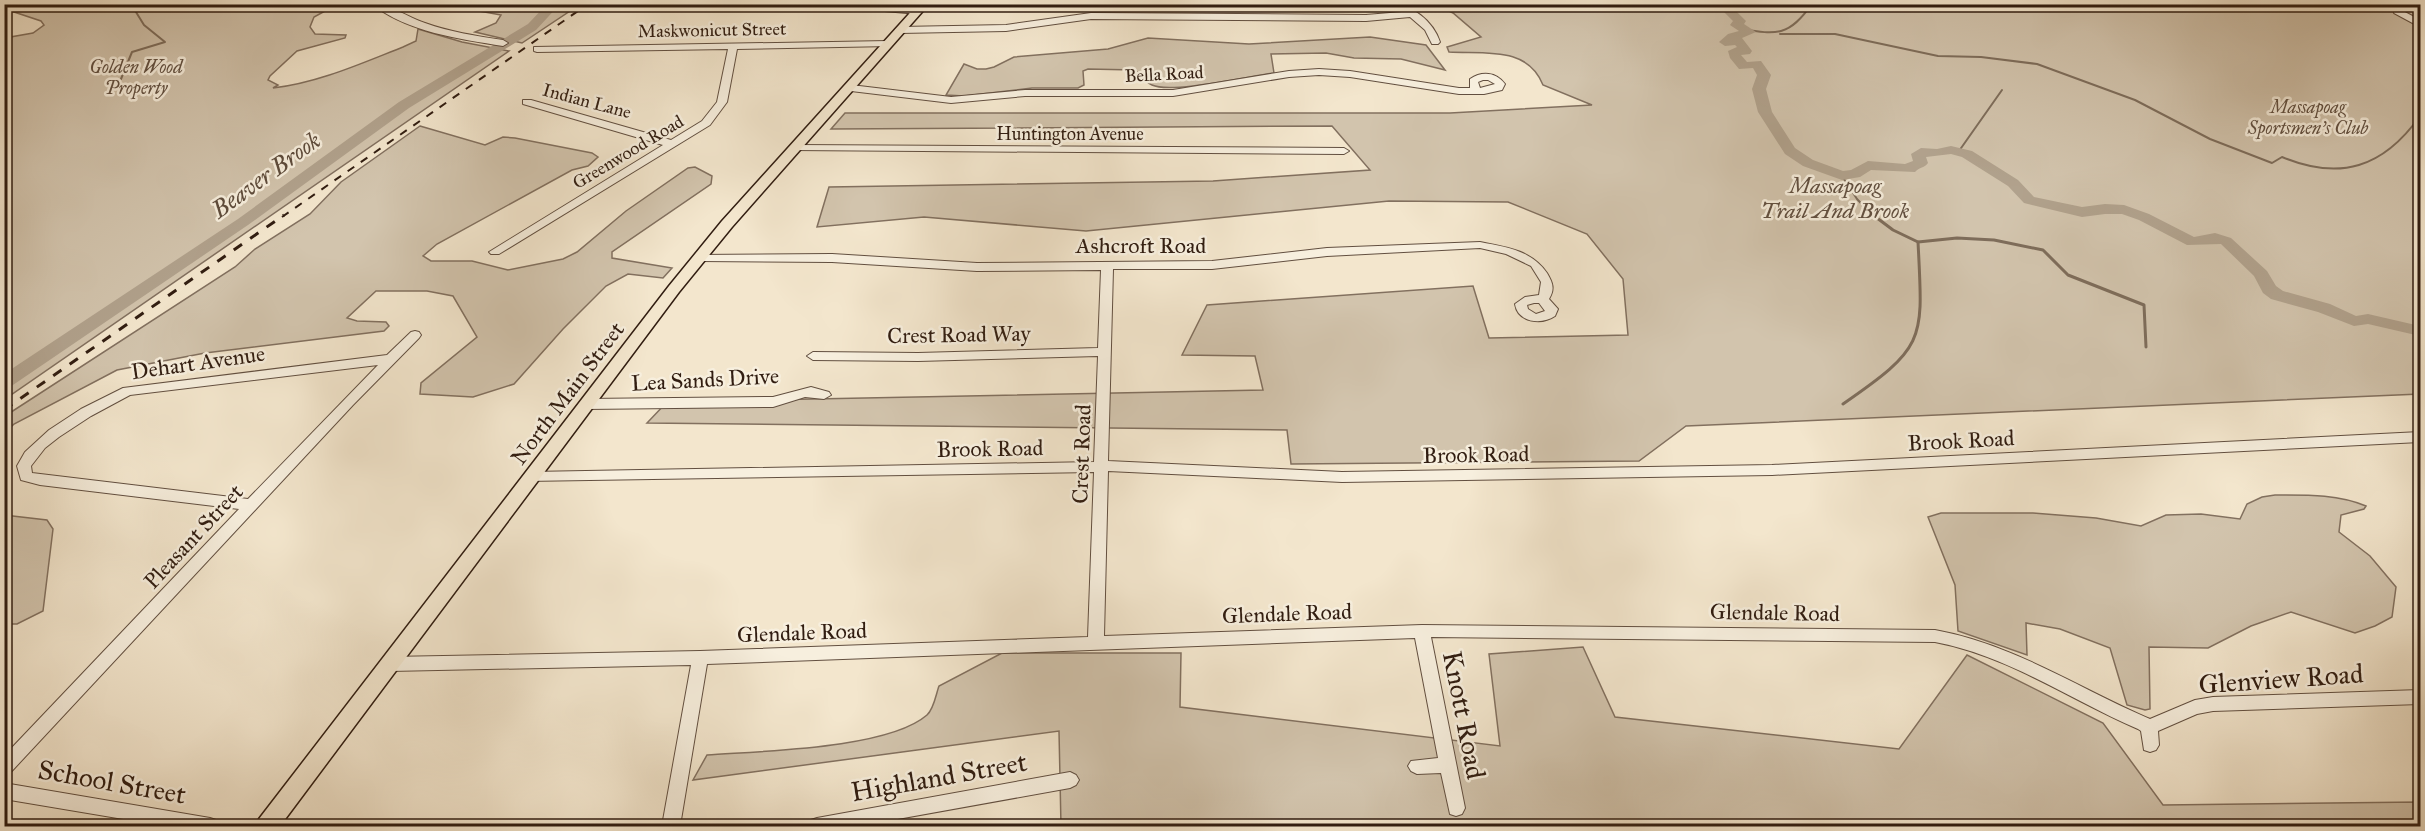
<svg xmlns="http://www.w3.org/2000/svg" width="2425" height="831" viewBox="0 0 2425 831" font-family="'IM FELL Great Primer',serif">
<rect width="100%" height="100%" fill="#f3e6cd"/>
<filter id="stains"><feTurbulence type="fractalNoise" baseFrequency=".00333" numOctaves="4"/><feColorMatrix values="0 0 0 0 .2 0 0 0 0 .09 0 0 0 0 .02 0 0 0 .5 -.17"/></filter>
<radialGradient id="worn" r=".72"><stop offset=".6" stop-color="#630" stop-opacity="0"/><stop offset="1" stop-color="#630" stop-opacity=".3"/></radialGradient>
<!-- green -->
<g fill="#d2c4ad" stroke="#82705f" stroke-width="1.5">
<path d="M13 4 336 5 314 17 310 27 315 34 346 35 345 38 297 51 270 76 268 80 278 85 273 88C318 83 362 63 403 47L416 41 418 29 462 42 509 51 5 399V38L33 33 44 25 41 21 5 9Z"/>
<path d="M469 5H579L522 43 475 32 496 23 501 15 474 10Z"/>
<path d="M1437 5H2420V394L1686 426 1639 461 1291 464 1287 430 647 423 667 402 1263 390 1255 356 1182 355 1207 305 1473 286 1489 338 1628 335 1623 279 1587 234 1508 202 1389 201 1086 231 924 217 817 227 829 187 1213 181 1370 170 1332 126 831 129 845 113H1450L1592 105 1543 85C1528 46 1485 54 1449 52L1447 47 1481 37 1453 13Z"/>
<path d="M1370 37 1426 45 1445 70 1401 59 1354 58 1326 53 1271 54 1274 73C1250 76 1171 94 1152 85 1143 81 1141 74 1135 70L1088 69 1083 71 1084 85 1078 88H1032L964 96 946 95 964 64 977 69H986L994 67 1014 57 1108 49 1148 38 1249 44Z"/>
<path d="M420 126 485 145 503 137 515 138 592 153 598 157 588 166 572 170 437 244 423 256 431 261H472L508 270 563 259 577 252 626 211 688 168 695 167 712 176 711 184 612 252V258L672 268 663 278 628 274 606 286 563 329 514 384 473 397 420 394 421 383 477 337 453 296 427 291H376L347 318 357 321 386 322 389 326 384 331 205 353 117 370 14 424 5 433V416L235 267 255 249 310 214 341 182Z"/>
<path d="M2275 495C2306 495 2337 494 2366 506L2364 509 2341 515 2339 532 2370 556 2396 587 2392 617 2375 626 2355 633 2291 612 2251 626 2208 648 2149 647 2150 709 2145 710 2127 705 2110 648 2060 629 2026 623 2027 655 1958 631 1955 585 1928 517 1941 513H2033L2096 518 2141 526 2166 515 2201 514 2240 519 2247 504 2262 497Z"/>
<path d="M4 515 47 520 53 529 43 611 17 624H5Z"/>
<path d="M1583 647 1615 717 1899 749 1967 655 2103 723 2163 805 2420 802V826H1061L1059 731 693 780 707 755C760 751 888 749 927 715 934 709 936 694 939 686L1002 653H1181L1180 707 1500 746 1489 654Z"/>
</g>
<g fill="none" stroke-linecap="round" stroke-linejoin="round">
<!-- stream-far1 -->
<g stroke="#7e6d5b" stroke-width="2">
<path d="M1741 29C1778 35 1789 36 1812 4"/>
<path d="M1780 34H1835L1938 56 1981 57 2037 64 2135 100 2210 139 2272 163 2282 157C2340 181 2383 168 2420 116"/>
<path d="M121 79 132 52 165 42 144 25 131 4"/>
<path d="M1959 151 2002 90"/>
<path d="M1842 176 1857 199 1874 217"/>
</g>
<!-- stream -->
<g stroke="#7e6d5b" stroke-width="3">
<path d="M1918 242 1957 238 1994 240 2043 250 2068 275 2144 305 2146 347"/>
<path d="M1843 404C1927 346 1923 341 1918 242L1893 230 1873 215"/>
</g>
<!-- river -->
<g fill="#b1a28d" fill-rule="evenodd">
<path d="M547 4H560L536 30 409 108 248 225 10 387 4 389V374L238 219 399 102 528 24Z"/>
<path d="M1725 4H1737L1736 11 1746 21 1744 24 1756 32 1742 38 1752 51 1750 54 1741 55 1747 62 1761 61 1771 75 1766 89 1772 112 1795 148 1813 160 1843 171 1851 170 1868 161 1905 164 1913 161 1911 154 1921 148 1937 149 1951 146 1972 151 2018 180 2034 197 2082 207 2105 204 2124 205 2149 214 2194 237 2215 233 2231 238 2267 271 2276 286 2283 291 2330 304 2356 316 2368 314 2420 326V336L2368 324 2354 326 2318 312 2271 299 2263 293 2254 276 2221 244 2187 245 2139 220 2122 214H2105L2082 217 2024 203 2008 186 1962 157 1951 154 1926 157 1928 163C1925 168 1919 167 1915 172L1871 170 1860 177 1842 180 1803 166 1785 154 1758 112 1752 89 1757 75 1753 68 1739 69 1730 58 1728 51 1737 47 1735 45 1725 46 1719 42 1728 34 1739 31 1730 25 1733 21 1724 12Z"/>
</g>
<defs>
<g id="minor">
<path d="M372 4C390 4 407 17 425 23 450 32 477 36 503 40L508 43 503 46C460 39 407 32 372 4Z"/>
<path d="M785 4H876L918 8 923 11 918 14 862 9 789 7Z"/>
<path d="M1390 4C1412 4 1433 21 1440 42L1438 44H1432L1425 30 1410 17 1366 21 1091 19 1006 31 900 33 895 30 900 27 1006 25 1091 13 1366 15 1402 12Z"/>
<path d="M2391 4H2400L2401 10 2420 20V27L2394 13Z"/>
<path d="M888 41 893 44 891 46 737 49 727 102 710 125 499 254H491L489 252 663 145 523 104V100H531L671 140 702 121 717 102 728 49 537 52 534 51V47Z"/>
<path d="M1319 69 1350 71 1459 88H1470V79C1482 71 1496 72 1505 84L1502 90 1484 94H1459L1350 77 1319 75 1289 77 1173 96H1025L951 103 851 91 846 88 851 85 951 97 1025 90H1173L1289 71ZM1483 80H1488L1495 84 1480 88 1478 82Z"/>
<path d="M797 145 1344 148 1349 151 1344 154 793 150V146Z"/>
<path d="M1480 242C1506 247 1531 250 1547 273 1553 283 1555 289 1549 299L1558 309 1555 316C1542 325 1518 323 1515 304L1525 297 1539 295 1541 282 1531 266 1506 254 1480 248 1327 256 1212 269H1113L1108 461 1342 472 1772 465 2420 432V442L1772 475 1342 482 1108 471 1104 636 1422 625 1935 630C2013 644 2078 688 2150 719L2195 700 2213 697 2420 690V704L2213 711 2197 714 2158 731 2159 745 2156 750 2150 752 2144 750 2141 731 2138 729C2070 700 2009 656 1935 642L1431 637 1465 808 1462 814 1456 816 1450 814 1441 773 1417 774 1411 771 1408 766 1411 761 1438 758 1415 638 707 664 680 826H662L691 665 390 671 384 669 382 664 384 659 390 657 700 651 1088 637 1094 472 526 481 524 477 526 473 531 472 1094 462 1098 356 918 361 813 360 807 356 813 352 918 353 1098 348 1101 270 977 271 832 262 700 261 696 259 694 257 696 255 832 254 977 263 1212 261 1327 248ZM1534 303H1539L1545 311 1536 314 1528 309 1527 305Z"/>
<path d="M415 331 419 332 421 335 419 338 353 405 10 773 4 775V756L239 509 40 485 21 480 17 466 25 452 49 430 81 409 123 388 387 355 411 332ZM378 365 248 499 32 473 31 466 45 448 59 437 91 416 130 395Z"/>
<path d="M811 387 829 392 831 395 824 399 805 397 773 407 586 409 579 404 586 399 773 397Z"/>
<path d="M1070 772 1076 775 1079 780 1076 785 1070 788 859 826H808L811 820 817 818Z"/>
<path d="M4 783 210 818 216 820 219 826H165L4 799Z"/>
</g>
<path id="major" d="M918 4H929L732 227 679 292 280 826H256L259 819 669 286 722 221Z"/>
</defs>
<!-- minor casing -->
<use href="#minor" stroke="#624f40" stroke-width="2"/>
<!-- major casing -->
<use href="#major" stroke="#311d11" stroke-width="3"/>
<!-- minor -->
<use href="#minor" fill="#f7efde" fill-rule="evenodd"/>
<!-- major -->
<use href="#major" fill="#f3e6cd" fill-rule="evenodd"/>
<!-- rail-far1 -->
<path stroke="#311d11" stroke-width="2" stroke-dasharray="8 8" stroke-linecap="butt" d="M282 217 588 4"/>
<!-- rail -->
<path stroke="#311d11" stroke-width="3" stroke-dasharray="10 10" stroke-linecap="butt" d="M4 410 284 215"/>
</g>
<g text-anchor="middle" stroke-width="5" stroke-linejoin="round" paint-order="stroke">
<!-- far-street labels -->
<g font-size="18" fill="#311d11" stroke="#f7efde">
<text transform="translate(712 30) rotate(-1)" y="6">Maskwonicut Street</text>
<text transform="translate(1164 74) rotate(-3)" y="6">Bella Road</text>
<text transform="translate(587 101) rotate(15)" y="6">Indian Lane</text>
<text x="1070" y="140">Huntington Avenue</text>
<text transform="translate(628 152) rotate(-31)" y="6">Greenwood Road</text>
</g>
<!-- far-park labels -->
<g font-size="18" font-style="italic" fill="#614f40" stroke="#f7efde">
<text x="136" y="73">Golden Wood<tspan x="136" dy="21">Property</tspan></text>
<text x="2308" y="113">Massapoag<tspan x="2308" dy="21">Sportsmen's Club</tspan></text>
</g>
<!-- park labels -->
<g font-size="22" font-style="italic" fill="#614f40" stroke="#f7efde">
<text x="1835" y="193">Massapoag<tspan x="1835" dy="25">Trail And Brook</tspan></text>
</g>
<!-- street labels -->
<g font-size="22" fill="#311d11" stroke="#f7efde">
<text x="1141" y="253">Ashcroft Road</text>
<text transform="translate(959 334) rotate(-1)" y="8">Crest Road Way</text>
<text transform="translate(198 362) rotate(-8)" y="8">Dehart Avenue</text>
<text transform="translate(705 379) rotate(-3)" y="8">Lea Sands Drive</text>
<text transform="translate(567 393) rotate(-53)" y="8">North Main Street</text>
<text transform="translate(1961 440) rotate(-3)" y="8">Brook Road</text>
<text transform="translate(990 448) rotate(-1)" y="8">Brook Road</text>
<text transform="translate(1081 454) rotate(-88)" y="8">Crest Road</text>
<text transform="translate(1476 454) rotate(-1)" y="8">Brook Road</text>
<text transform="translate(193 536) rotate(-47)" y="8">Pleasant Street</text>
<text transform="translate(1775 612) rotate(1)" y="8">Glendale Road</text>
<text transform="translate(1287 613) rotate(-2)" y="8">Glendale Road</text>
<text transform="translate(802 632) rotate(-2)" y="8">Glendale Road</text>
</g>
<!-- water labels -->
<g font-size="24" font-style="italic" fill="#5e4c3c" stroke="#f7efde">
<text transform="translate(266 175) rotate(-36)" y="8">Beaver Brook</text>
</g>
<!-- near-street labels -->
<g font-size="27" fill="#311d11" stroke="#f7efde">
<text transform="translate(2281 679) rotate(-4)" y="9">Glenview Road</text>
<text transform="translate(1464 715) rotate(79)" y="9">Knott Road</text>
<text transform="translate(939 777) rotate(-10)" y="9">Highland Street</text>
<text transform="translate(112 782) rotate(10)" y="9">School Street</text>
</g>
</g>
<!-- margin -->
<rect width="2425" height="831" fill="none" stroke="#f3e6cd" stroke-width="24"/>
<rect x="6" y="6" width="2413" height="819" fill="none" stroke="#311d11" stroke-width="3"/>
<rect x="12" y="12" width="2401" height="807" fill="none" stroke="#311d11" stroke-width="1.5"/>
<rect width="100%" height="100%" filter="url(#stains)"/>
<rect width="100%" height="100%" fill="url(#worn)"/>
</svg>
